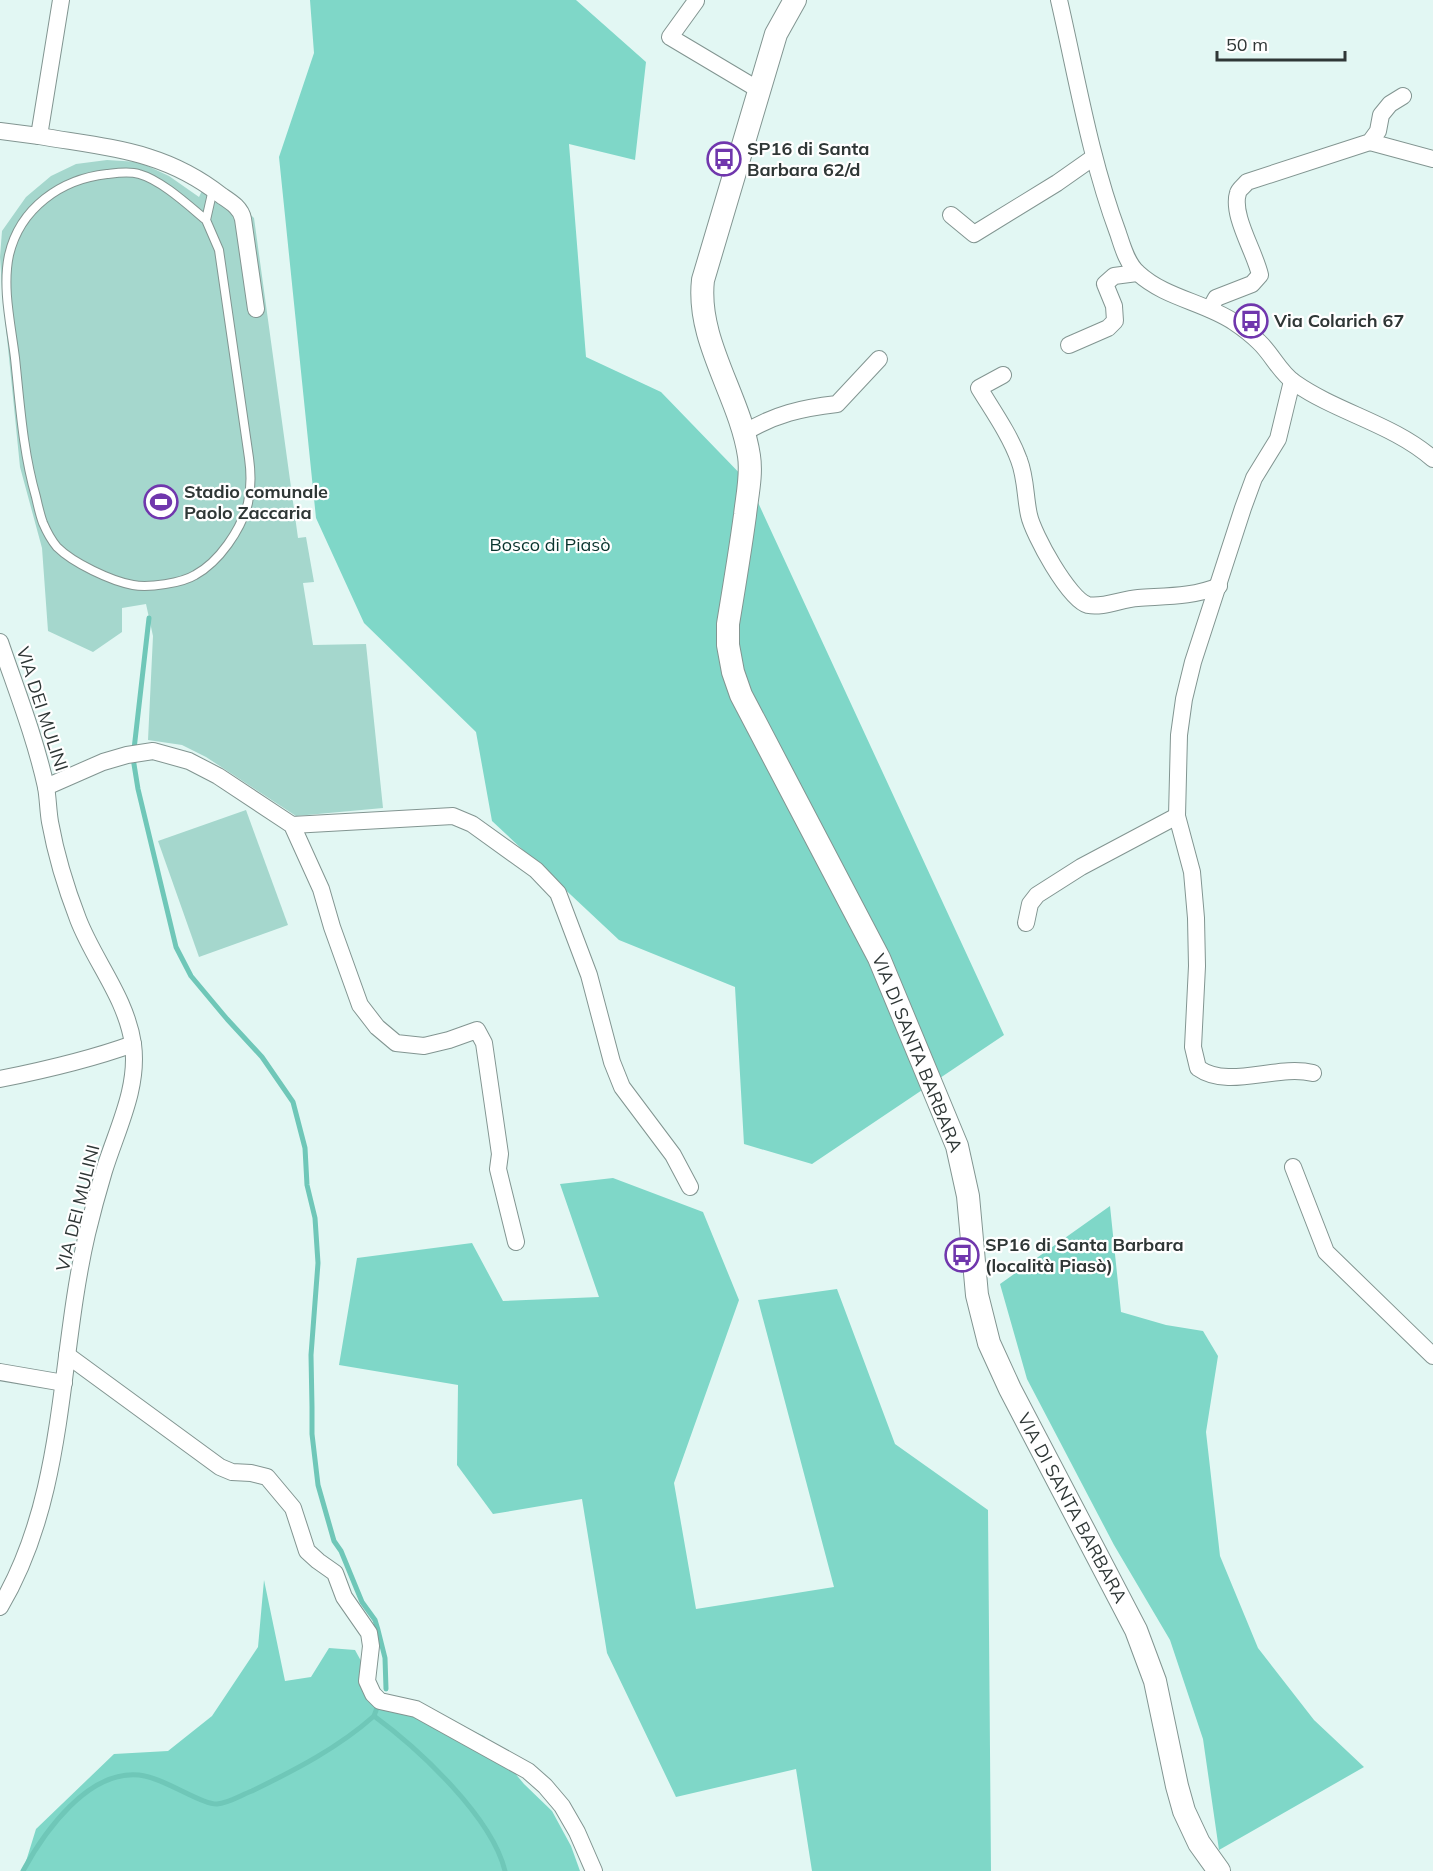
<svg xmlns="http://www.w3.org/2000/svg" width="1433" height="1871" viewBox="0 0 1433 1871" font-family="Mulish,sans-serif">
<rect width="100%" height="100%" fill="#e2f7f3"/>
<!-- green -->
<g fill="#a5d7cd">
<path d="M107 160 139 162 169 176 199 197 208 178 231 196 254 218 298 538 306 537 314 582 303 583 313 645 366 644 383 808 296 816 206 757 182 745 148 740 153 636 146 604 122 608V632L93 652 48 631 42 548 20 467 2 288 0 257 2 231 26 197 51 176 76 164Z"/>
<path d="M246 810 288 925 199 957 158 841Z"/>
</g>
<!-- forest -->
<g fill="#7fd7c8">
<path d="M310 0H576L646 62 635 160 569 144 586 357 661 392 749 483 1004 1035 812 1164 744 1144 735 987 619 940 492 821 476 732 364 623 316 518 279 157 314 53Z"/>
<path d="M613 1178 703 1212 739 1300 674 1483 696 1609 834 1587 758 1300 837 1289 895 1444 988 1510 991 1871H812L796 1769 676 1797 607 1653 582 1499 493 1514 457 1465 458 1385 339 1365 357 1258 472 1243 503 1301 599 1297 560 1184Z"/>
<path d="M1110 1206 1121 1312 1166 1325 1203 1331 1218 1356 1206 1432 1220 1556 1258 1648 1314 1720 1364 1767 1219 1850 1203 1739 1170 1640 1114 1545 1027 1379 1000 1284Z"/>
<path d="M264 1580 285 1681 311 1677 329 1648 355 1650 377 1690 484 1736 524 1784 552 1811 571 1846 580 1871H23L36 1829 114 1754 168 1751 212 1716 258 1647Z"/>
</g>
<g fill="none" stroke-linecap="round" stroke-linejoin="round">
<!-- stream -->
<g stroke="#6fc7b8" stroke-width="5">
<path d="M149 618 133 758 138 789 176 947 191 976 227 1019 262 1057 293 1102 305 1148 307 1185 315 1218 318 1263 311 1355 312 1407V1434L318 1485 334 1541 341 1551 362 1602 375 1620 378 1630 385 1658 386 1689"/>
<path d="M378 1705 374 1716C419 1749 492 1817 505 1871"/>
<path d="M23 1871C44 1832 88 1770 139 1775 159 1777 185 1794 204 1801 209 1803 213 1804 217 1804 229 1803 241 1795 252 1791 295 1770 338 1748 374 1716"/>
</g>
<defs>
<path id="lane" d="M206 220 219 250 249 458C251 472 251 489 248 503 241 530 219 562 195 575 182 583 149 588 133 585 111 581 73 563 57 547 52 541 46 530 43 523 40 515 38 506 36 497 23 452 20 405 15 358 11 325 2 288 9 255 20 208 61 179 107 174 116 173 129 171 139 174 161 180 188 205 206 220L213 189"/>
<g id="street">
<path d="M1059 0C1077 78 1090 158 1118 233 1122 245 1127 264 1138 273 1165 298 1204 302 1234 322 1243 328 1252 335 1259 342 1272 354 1280 373 1295 383 1338 413 1393 424 1433 459"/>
<path d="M696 1 670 37 759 90"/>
<path d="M0 131 39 136 61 0"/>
<path d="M39 136C109 148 164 150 222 196 231 202 241 208 243 219L256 309"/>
<path d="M1370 142 1433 159"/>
<path d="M951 215 974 234 1057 183 1094 157"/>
<path d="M1210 309 1216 298 1252 284 1260 275C1255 252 1231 215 1238 193 1239 189 1244 186 1247 182L1370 142 1378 131 1381 115 1390 104 1403 96"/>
<path d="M1069 345 1108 328 1115 321 1114 306 1105 284 1114 276 1137 273"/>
<path d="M1003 375 979 388C993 411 1010 435 1019 460 1026 478 1025 497 1029 515 1033 534 1069 600 1088 605 1103 608 1122 599 1138 598 1165 596 1193 597 1219 586"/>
<path d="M1292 381 1278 439 1254 478 1243 508 1193 662 1184 699 1179 735 1177 816 1192 872 1196 918 1197 966 1193 1047 1198 1068C1229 1090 1276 1064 1313 1073"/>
<path d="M744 433C775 414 802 408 837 404L879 359"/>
<path d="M0 642C16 689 35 737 46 787 48 798 48 810 50 822 56 855 66 888 78 919 94 961 126 997 133 1044 139 1088 117 1129 104 1171 98 1191 92 1213 87 1234 58 1358 67 1494 0 1607"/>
<path d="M46 787 103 762 127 755 153 751 189 761 218 776 292 825 321 889 332 927 360 1005 377 1027 396 1043 424 1046 449 1040 477 1030 484 1043 500 1154 498 1169 516 1242"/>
<path d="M292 825 453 816 472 824 536 870 558 893 589 975 612 1062 622 1087 673 1155 690 1187"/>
<path d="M1026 923 1030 904 1037 895 1081 867 1177 816"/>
<path d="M0 1079C45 1070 89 1060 133 1044"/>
<path d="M1293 1167 1326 1252 1433 1356"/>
<path d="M67 1355 220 1467 232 1472 251 1473 267 1477 293 1508 307 1551 318 1561 335 1573 344 1597 369 1633 371 1646 367 1681 373 1694 380 1701 416 1709 528 1771 545 1786 562 1806 577 1832 594 1871"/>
<path d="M0 1372 64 1383"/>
</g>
<path id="secondary" d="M795 0 776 34 703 280C696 341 740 396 749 456 752 475 747 496 745 515 740 552 734 588 728 624V645L733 672 741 695 879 958 957 1146 968 1196 977 1295 989 1343 1010 1389 1136 1630 1155 1681 1177 1786 1184 1811 1199 1843 1219 1871"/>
</defs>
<!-- lane casing -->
<use href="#lane" stroke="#829591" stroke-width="10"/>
<!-- street casing -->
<use href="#street" stroke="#829591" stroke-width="18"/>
<!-- secondary casing -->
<use href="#secondary" stroke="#829591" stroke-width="24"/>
<!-- lane -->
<use href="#lane" stroke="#fff" stroke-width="8"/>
<!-- street -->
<use href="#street" stroke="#fff" stroke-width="16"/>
<!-- secondary -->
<use href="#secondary" stroke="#fff" stroke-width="22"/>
</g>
<!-- icons -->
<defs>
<symbol id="bus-ring" viewBox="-11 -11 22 22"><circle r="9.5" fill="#fff" stroke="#7037ad" stroke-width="1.5"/><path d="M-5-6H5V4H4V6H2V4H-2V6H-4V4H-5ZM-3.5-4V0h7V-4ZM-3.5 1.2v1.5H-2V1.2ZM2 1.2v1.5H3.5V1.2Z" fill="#7037ad"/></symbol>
<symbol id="stadium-ring" viewBox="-11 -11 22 22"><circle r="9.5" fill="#fff" stroke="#7037ad" stroke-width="1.5"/><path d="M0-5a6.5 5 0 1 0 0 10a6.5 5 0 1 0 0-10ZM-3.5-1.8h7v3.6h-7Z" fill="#7037ad"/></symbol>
</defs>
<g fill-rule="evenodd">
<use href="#bus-ring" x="705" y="140" width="38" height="38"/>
<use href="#bus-ring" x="1232" y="302" width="38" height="38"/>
<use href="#stadium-ring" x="142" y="483" width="38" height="38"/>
<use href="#bus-ring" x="943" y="1236" width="38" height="38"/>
</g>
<g text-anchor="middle" stroke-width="4.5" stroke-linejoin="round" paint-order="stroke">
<!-- poi labels -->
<g font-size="18" font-weight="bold" fill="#2f3736" stroke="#fff" text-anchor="start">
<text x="747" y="155">SP16 di Santa<tspan x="747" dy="21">Barbara 62/d</tspan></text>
<text x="1274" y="327">Via Colarich 67</text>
<text x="184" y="498">Stadio comunale<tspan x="184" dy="21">Paolo Zaccaria</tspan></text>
<text x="985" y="1251">SP16 di Santa Barbara<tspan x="985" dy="21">(località Piasò)</tspan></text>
</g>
<!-- park labels -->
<g font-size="18" fill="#09342e" stroke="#fff">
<text x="550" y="551">Bosco di Piasò</text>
</g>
<!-- street labels -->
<g font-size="18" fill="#2f3736" stroke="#fff">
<text transform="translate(42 709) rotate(72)" y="6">VIA DEI MULINI</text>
<text transform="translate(917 1053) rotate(68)" y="6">VIA DI SANTA BARBARA</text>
<text transform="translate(78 1208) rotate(-76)" y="6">VIA DEI MULINI</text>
<text transform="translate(1072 1508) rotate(62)" y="6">VIA DI SANTA BARBARA</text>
</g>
</g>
<!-- scale -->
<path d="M1217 51v9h128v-9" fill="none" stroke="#2f3736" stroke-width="3"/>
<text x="1226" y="51" font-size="18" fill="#2f3736" stroke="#ffffff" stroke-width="4.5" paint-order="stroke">50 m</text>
</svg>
